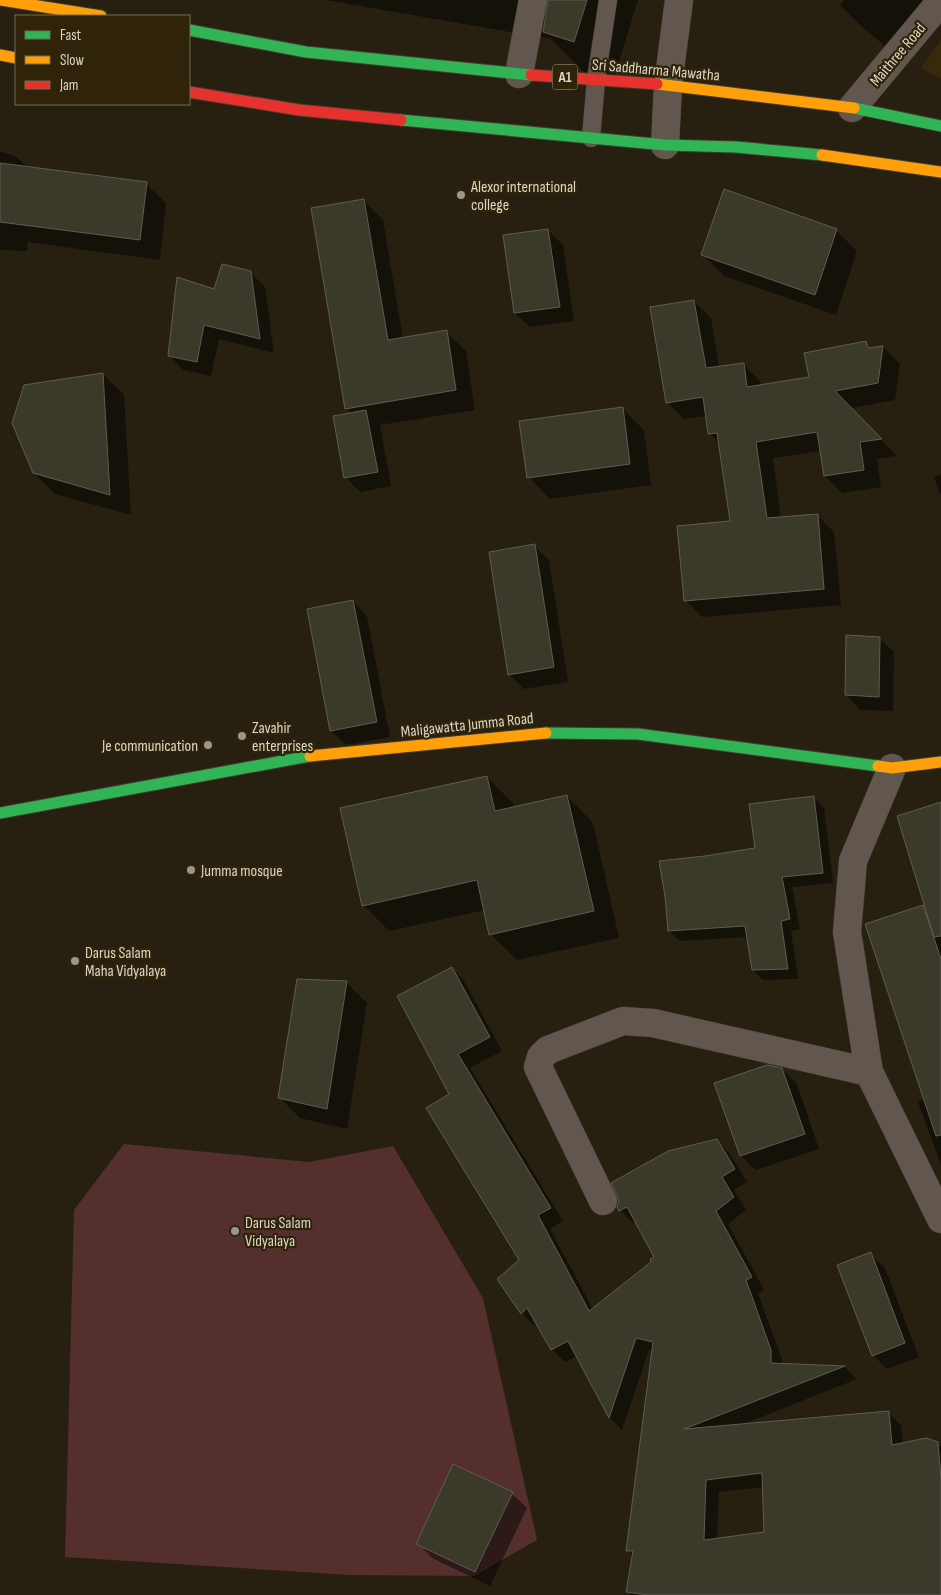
<svg xmlns="http://www.w3.org/2000/svg" width="941" height="1595" viewBox="0 0 941 1595" font-family="'Sofia Sans Condensed',sans-serif">
<rect width="100%" height="100%" fill="#272011"/>
<!-- built -->
<path fill="#372a09" d="M941 40V79L921 68Z"/>
<!-- green -->
<path fill="#542f2d" d="M124 1144 309 1162 393 1146 483 1298 537 1540 474 1576 351 1575 65 1557 74 1210Z"/>
<!-- shadow -->
<g fill="#0007" fill-rule="evenodd">
<path d="M326 0H638L613 81 584 72 551 39Z"/>
<path d="M844 0H932L891 51 861 26 840 5Z"/>
<path d="M0 151 17 157 28 168 146 184 166 203 160 260 28 242 27 251 0 250Z"/>
<path d="M364 201 383 220 403 339 446 332 466 351 475 410 380 425 391 486 360 492 345 477 352 414 346 408Z"/>
<path d="M548 230 563 245 574 321 530 327 515 313Z"/>
<path d="M836 230 857 251 836 315 724 276 703 255Z"/>
<path d="M250 272 265 287 274 353 219 339 211 376 183 370 169 355 215 290Z"/>
<path d="M694 301 711 318 719 368 743 364 760 381 761 386 811 378 865 343 871 349 883 347 900 364 895 400 851 408 897 456 877 459 881 487 842 493 825 476 821 451 773 458 781 518 817 515 834 532 841 605 702 617 685 600 731 522 719 443 710 433 707 416 684 419 667 402Z"/>
<path d="M103 374 124 395 131 515 55 494 34 473Z"/>
<path d="M623 409 644 430 651 485 550 499 529 477Z"/>
<path d="M941 474V496L934 477Z"/>
<path d="M534 546 549 560 568 682 524 689 509 674Z"/>
<path d="M353 601 367 616 390 737 346 745 331 731Z"/>
<path d="M879 638 894 652 893 711 860 710 846 695Z"/>
<path d="M487 777 513 803 514 808 567 796 593 823 619 938 517 960 490 934 485 910 389 931 363 905Z"/>
<path d="M814 797 824 808 833 883 792 887 800 929 791 931 798 979 763 980 753 970 748 937 680 941 669 931Z"/>
<path d="M941 804V1165L918 1102 925 1099 866 925 926 905Z"/>
<path d="M452 968 464 981 502 1051 470 1068 563 1221 550 1229 593 1309 653 1263 655 1258 636 1222 633 1223 618 1207 717 1140 730 1154 747 1182 734 1190 746 1210 728 1224 764 1290 758 1293 784 1365 845 1367 857 1379 741 1425 888 1412 901 1425 903 1444H938L941 1447V1595H631L628 1592 633 1556 627 1550 653 1351 649 1350 622 1430 610 1418 577 1356 565 1362 552 1349 537 1323 534 1326 522 1313 521 1261 451 1094ZM763 1487 765 1534 717 1540 719 1492Z"/>
<path d="M346 982 367 1003 347 1129 300 1118 279 1097Z"/>
<path d="M782 1069 797 1084 819 1149 756 1170 741 1156 716 1084Z"/>
<path d="M870 1254 885 1268 919 1357 887 1369 873 1355Z"/>
<path d="M454 1466 512 1494 527 1508 490 1586 432 1558 418 1543Z"/>
</g>
<!-- building -->
<g fill="#3a392a" stroke="#5f5d51" fill-rule="evenodd">
<path d="M548 0H587L574 42 543 32Z"/>
<path d="M0 163 147 182 140 240 0 222Z"/>
<path d="M724 189 837 229 815 295 701 255Z"/>
<path d="M364 199 388 340 447 330 456 390 345 409 311 208Z"/>
<path d="M548 229 560 307 514 313 503 235Z"/>
<path d="M222 264 251 271 260 339 204 325 197 362 168 356 177 277 214 289Z"/>
<path d="M694 300 706 368 744 363 747 387 809 377 804 353 866 341 868 348 883 346 878 383 835 391 882 439 860 442 864 470 824 476 817 432 756 442 767 518 818 514 824 589 684 601 677 526 730 521 717 433 708 434 703 397 666 403 650 307Z"/>
<path d="M103 373 110 495 33 473 12 423 24 385Z"/>
<path d="M623 407 630 464 527 478 519 421Z"/>
<path d="M366 410 378 472 344 478 333 416Z"/>
<path d="M535 544 554 667 508 675 489 552Z"/>
<path d="M353 600 377 722 330 731 307 609Z"/>
<path d="M846 635 880 637 879 697 845 695Z"/>
<path d="M487 776 495 811 567 795 594 911 489 935 477 880 362 906 340 808Z"/>
<path d="M814 796 823 873 782 877 790 919 781 921 788 969 752 970 745 926 668 931 665 896 659 861 705 856 755 848 749 804Z"/>
<path d="M941 802V936L934 937 897 816Z"/>
<path d="M923 905 941 959V1135L936 1136 865 924Z"/>
<path d="M452 967 490 1037 458 1054 551 1208 538 1215 589 1311 651 1262 650 1259 654 1257 627 1207 619 1211 617 1207 619 1202 617 1195 611 1183 668 1151 717 1139 735 1169 722 1177 734 1197 716 1211 752 1277 746 1280 771 1350V1363L845 1366 684 1429 889 1411 892 1445 926 1438 938 1442 941 1479V1595H648L626 1592 633 1551H626L653 1342 636 1338 609 1418 568 1341 551 1350 527 1308 521 1314 497 1279 519 1260 426 1108 449 1094 397 996ZM762 1473 764 1532 704 1540 706 1480Z"/>
<path d="M297 979 347 981 327 1109 278 1098Z"/>
<path d="M767 1065 782 1068 805 1134 740 1156 714 1083Z"/>
<path d="M871 1252 905 1343 872 1356 837 1265Z"/>
<path d="M453 1464 513 1492 475 1572 416 1544Z"/>
</g>
<g fill="none" stroke-linecap="round" stroke-linejoin="round">
<defs>
<path id="lane" d="M591 138 596 80 608 0"/>
<g id="street">
<path d="M519 74 533 0"/>
<path d="M852 108 941 1"/>
<path d="M665 145 668 85 679 0"/>
<path d="M892 768 853 861 847 932 869 1072 941 1219"/>
<path d="M603 1201 538 1067 541 1057 548 1050 623 1021 653 1023 869 1072"/>
</g>
<g id="fast">
<path d="M189 30 306 52 531 75"/>
<path d="M854 108 941 126"/>
<path d="M401 120 665 145 736 147 822 155"/>
<path d="M546 733 638 734 878 766"/>
<path d="M0 813 310 756"/>
</g>
<g id="slow">
<path d="M1 0 101 16"/>
<path d="M0 55 16 58"/>
<path d="M657 84 854 108"/>
<path d="M822 155 941 172"/>
<path d="M310 756 546 733"/>
<path d="M878 766 892 768 941 762"/>
</g>
<g id="jam">
<path d="M531 75 657 84"/>
<path d="M189 92 299 110 401 120"/>
</g>
</defs>
<!-- lane casing -->
<use href="#lane" stroke="#423c30" stroke-width="19"/>
<!-- street casing -->
<use href="#street" stroke="#423c30" stroke-width="29"/>
<!-- fast casing -->
<use href="#fast" stroke="#423c30" stroke-width="13"/>
<!-- slow casing -->
<use href="#slow" stroke="#423c30" stroke-width="13"/>
<!-- jam casing -->
<use href="#jam" stroke="#423c30" stroke-width="13"/>
<!-- lane -->
<use href="#lane" stroke="#62574e" stroke-width="18"/>
<!-- street -->
<use href="#street" stroke="#62574e" stroke-width="28"/>
<!-- fast -->
<use href="#fast" stroke="#30b455" stroke-width="11"/>
<!-- slow -->
<use href="#slow" stroke="#ff9f0a" stroke-width="11"/>
<!-- jam -->
<use href="#jam" stroke="#e5322d" stroke-width="11"/>
</g>
<!-- markers -->
<g fill="#9d9687" stroke="#2f2409" stroke-width="2">
<circle cx="461" cy="195" r="5"/>
<circle cx="242" cy="736" r="5"/>
<circle cx="208" cy="745" r="5"/>
<circle cx="191" cy="870" r="5"/>
<circle cx="75" cy="961" r="5"/>
<circle cx="235" cy="1231" r="5"/>
</g>
<g text-anchor="middle" stroke-width="4.5" stroke-linejoin="round" paint-order="stroke">
<!-- shield labels -->
<rect fill="#2f2409" stroke="#a9a08d" stroke-width="1" x="552.5" y="64.5" width="25" height="25" rx="4"/>
<g font-size="15" font-weight="bold" fill="#ddd5c6">
<text x="565" y="82">A1</text>
</g>
<!-- street labels -->
<g font-size="16" fill="#ddd5c6" stroke="#2f2409">
<text transform="translate(897 54) rotate(-50)" y="6">Maithree Road</text>
<text transform="translate(656 69) rotate(5)" y="6">Sri Saddharma Mawatha</text>
<text transform="translate(467 724) rotate(-6)" y="6">Maligawatta Jumma Road</text>
</g>
<!-- poi labels -->
<g font-size="16" fill="#ddd5c6" stroke="#2f2409" text-anchor="start">
<text x="471" y="192">Alexor international<tspan x="471" dy="18">college</tspan></text>
<text x="252" y="733">Zavahir<tspan x="252" dy="18">enterprises</tspan></text>
<text x="198" y="751" text-anchor="end">Je communication</text>
<text x="201" y="876">Jumma mosque</text>
<text x="85" y="958">Darus Salam<tspan x="85" dy="18">Maha Vidyalaya</tspan></text>
<text x="245" y="1228">Darus Salam<tspan x="245" dy="18">Vidyalaya</tspan></text>
</g>
</g>
<!-- legend -->
<rect x="15" y="15" width="175" height="90" fill="#2f2409" stroke="#756b55"/>
<rect x="25" y="31" width="25" height="8" fill="#30b455" stroke="#756b55"/>
<text x="60" y="40" font-size="15" fill="#ddd5c6">Fast</text>
<rect x="25" y="56" width="25" height="8" fill="#ff9f0a" stroke="#756b55"/>
<text x="60" y="65" font-size="15" fill="#ddd5c6">Slow</text>
<rect x="25" y="81" width="25" height="8" fill="#e5322d" stroke="#756b55"/>
<text x="60" y="90" font-size="15" fill="#ddd5c6">Jam</text>
</svg>
